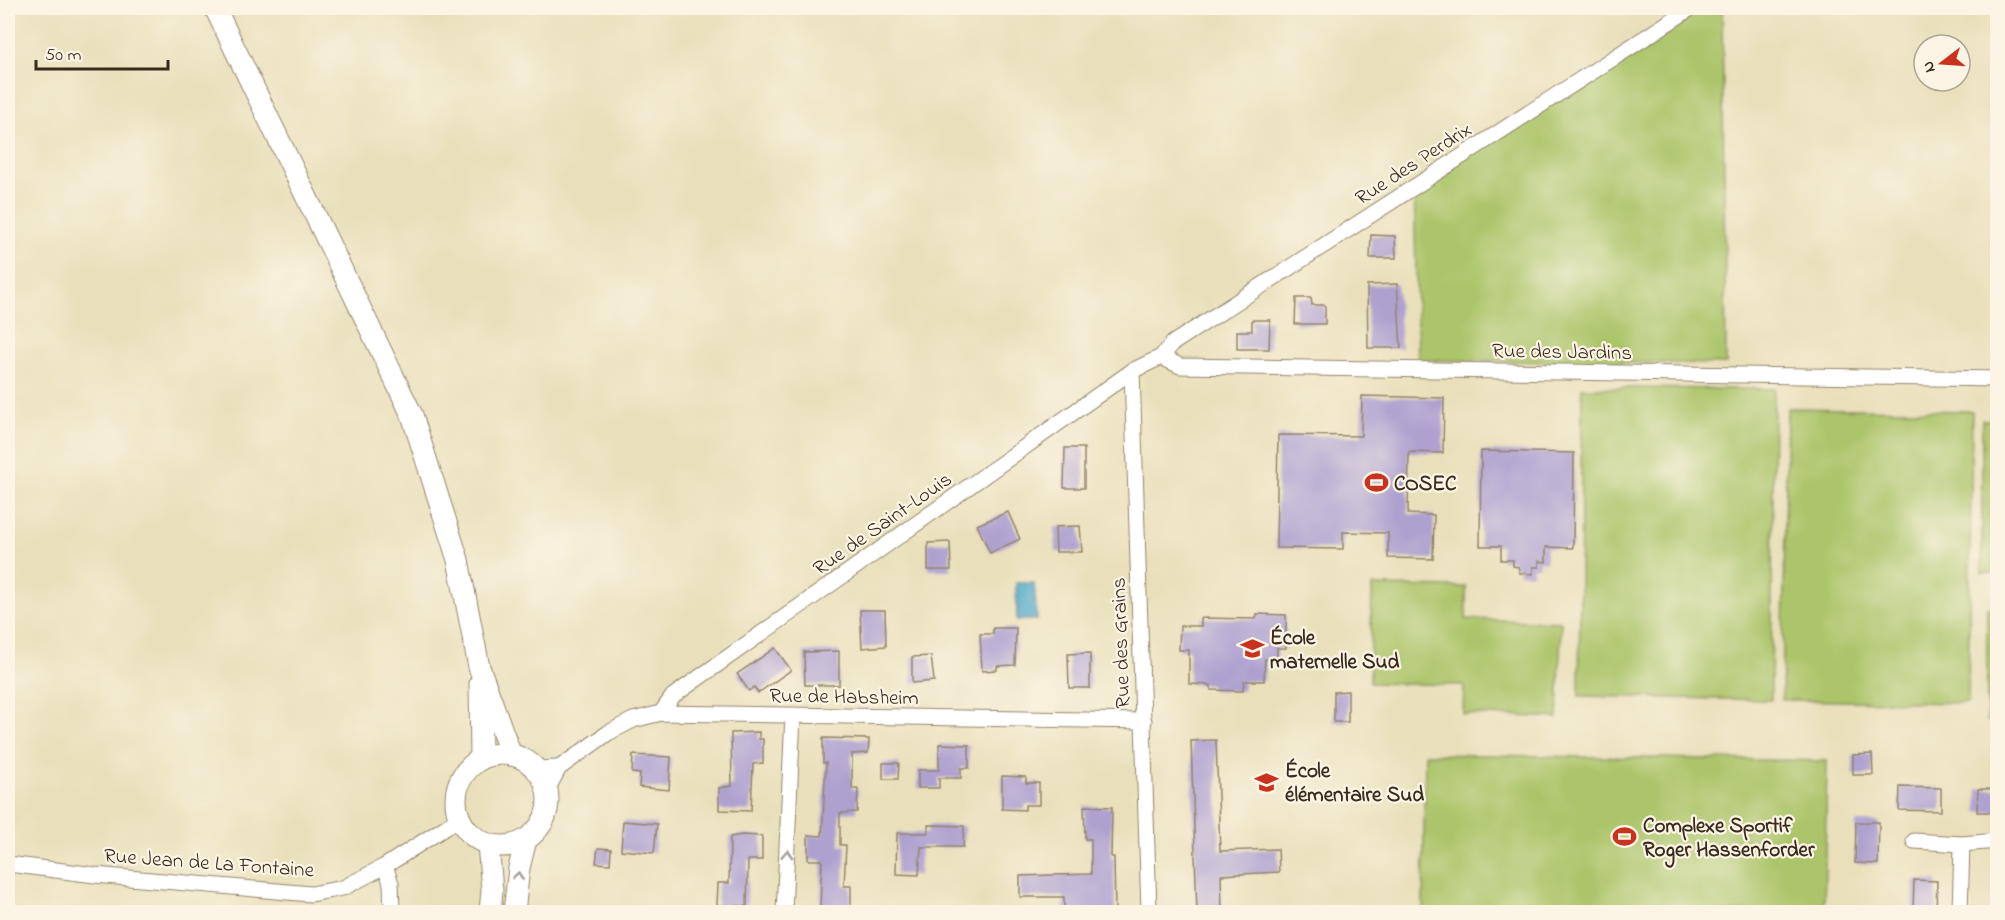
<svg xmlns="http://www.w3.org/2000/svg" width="2005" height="920" viewBox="0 0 2005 920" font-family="'Indie Flower',sans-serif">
<rect width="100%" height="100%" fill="#fcf5e5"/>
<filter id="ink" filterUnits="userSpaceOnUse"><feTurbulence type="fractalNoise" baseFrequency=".0167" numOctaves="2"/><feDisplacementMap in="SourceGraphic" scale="12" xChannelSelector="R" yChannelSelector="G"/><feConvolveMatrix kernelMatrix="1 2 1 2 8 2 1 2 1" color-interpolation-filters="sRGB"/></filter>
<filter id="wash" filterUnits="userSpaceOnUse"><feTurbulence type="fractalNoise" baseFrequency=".008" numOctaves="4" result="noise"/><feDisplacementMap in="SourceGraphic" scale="24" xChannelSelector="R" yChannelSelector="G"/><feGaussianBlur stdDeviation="1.35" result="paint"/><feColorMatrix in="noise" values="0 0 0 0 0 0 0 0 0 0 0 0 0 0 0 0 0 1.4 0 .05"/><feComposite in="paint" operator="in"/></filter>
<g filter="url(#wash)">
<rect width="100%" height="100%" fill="#e9e0bb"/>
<!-- green -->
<g fill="#acc56b" stroke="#747844" stroke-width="1.5">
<path d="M1703 8H1722L1726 364 1418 360 1414 185Z"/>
<path d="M1582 388 1774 389 1771 700 1579 696Z"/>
<path d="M1787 408 1972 411 1968 703 1782 700Z"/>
<rect x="1982" y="420" width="15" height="153"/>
<path d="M1372 586 1466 587V619L1561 622 1558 718 1463 714 1464 685 1370 683Z"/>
<path d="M1987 608H1997V722L1987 721Z"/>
<path d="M1425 754 1827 761 1824 912H1423Z"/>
</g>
<!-- water -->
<path fill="#49a5c7" stroke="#426872" stroke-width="1.5" d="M1016 583H1034L1037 620H1017Z"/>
<g id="blocks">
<!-- building -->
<g fill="#aea1d0">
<path d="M1371 235 1395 236 1396 258H1370Z"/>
<path d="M1397 284 1401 348H1368L1367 285Z"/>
<path d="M1296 298H1311L1312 305H1325V324H1295Z"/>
<path d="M1252 320H1270L1269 349H1237V331H1252Z"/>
<path d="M1362 396 1444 398 1443 453 1409 452 1408 514 1434 515 1433 559 1388 558V533L1343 532V549L1276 548 1278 435 1361 436Z"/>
<path d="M1065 448H1084V488H1064Z"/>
<path d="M1481 451 1574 453 1573 548 1546 547V562L1539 561V567H1533V574L1519 573V567L1513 566V560H1501V546H1480Z"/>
<path d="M1008 512 1020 539 990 553 977 525Z"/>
<path d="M1080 526 1082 552H1056L1055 527Z"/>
<path d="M950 542 951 570H928V543Z"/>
<path d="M860 610H885L886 646 862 648Z"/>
<path d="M1257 614 1286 615V648H1277V659H1265L1264 681H1244L1243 691 1211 690V685L1189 684V650H1179L1180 626H1201V618L1256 619Z"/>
<path d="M993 628H1016L1015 665 997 666V670L982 671 980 634H993Z"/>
<path d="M775 648 791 670 758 693 754 687 749 691 737 674Z"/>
<path d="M839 651V685H805L804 652Z"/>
<path d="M1090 653V688H1069L1068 654Z"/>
<path d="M931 656 934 681 912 683V657Z"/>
<path d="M1348 691V722H1334V692Z"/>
<path d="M759 732V739H763V763L753 764 751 811 719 810V788L732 786 731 733Z"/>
<path d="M823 738 869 739 868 753 852 754V789H858L857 812 840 813V845H846L844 886H851V909L820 908 822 860H808V835L822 836 826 763H823Z"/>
<path d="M1216 740 1220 851 1278 849 1279 872 1221 875 1222 912H1197L1191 741Z"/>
<path d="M939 744 969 745V768H961V778H939V788H918V770H939Z"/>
<path d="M1872 754 1873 775H1853V755Z"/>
<path d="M633 755 671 757 669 790 639 787 640 774 632 773Z"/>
<path d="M883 763H899L898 779H883Z"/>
<path d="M1002 776 1026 777V783H1039V805H1025V810L1002 809Z"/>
<path d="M1900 787 1941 788V811L1899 810Z"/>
<path d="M1978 789H1998V812H1977Z"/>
<path d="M1084 806 1112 807 1111 857H1114L1115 912H1064V897H1020V876L1091 874V839H1085Z"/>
<path d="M623 821 657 824 654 853 621 850Z"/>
<path d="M1856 822H1879L1878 864 1855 863Z"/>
<path d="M928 825 964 826 963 847H921L919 875 896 874 897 833H928Z"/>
<path d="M742 835 762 836V860H748L747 906 717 905 718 883H729L730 837Z"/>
<path d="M598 848 611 849 610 864 596 863Z"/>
<path d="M1914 880 1937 881 1936 912H1913Z"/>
</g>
</g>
</g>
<g filter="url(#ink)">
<use href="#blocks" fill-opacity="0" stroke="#92856c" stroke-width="1.5"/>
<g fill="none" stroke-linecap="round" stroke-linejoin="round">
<defs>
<g id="street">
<path d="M1161 357 1173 343 1691 8"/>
<path d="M1132 371 1149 912"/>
<path d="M661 713 673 696 1132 371 1161 357 1180 366 1998 379"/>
<path d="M536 769 559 768"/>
<path d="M547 790 559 768 608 733 633 720 661 713 1144 721"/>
<path d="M1914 841 1962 844 1960 912"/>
<path d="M1962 844 1998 841"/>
<path d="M8 864 95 875 311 894 343 888 385 866 460 818"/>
<path d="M385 866 391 883 392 912"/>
<path d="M784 912 793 715"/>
</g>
<g id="secondary">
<path d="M215 8 412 415 458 560 479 667 511 755"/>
<path d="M480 683 481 759"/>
<circle cx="502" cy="800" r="46"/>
<path d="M488 844 492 890 490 912"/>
<path d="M514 912 519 868 526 840"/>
</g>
</defs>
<!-- street casing -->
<use href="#street" stroke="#92856c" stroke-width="17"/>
<!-- secondary casing -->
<use href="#secondary" stroke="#92856c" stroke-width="23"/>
<!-- street -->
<use href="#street" stroke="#fff" stroke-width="15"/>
<!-- secondary -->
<use href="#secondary" stroke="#fff" stroke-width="21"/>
</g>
<!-- one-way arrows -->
<defs><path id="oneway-chevron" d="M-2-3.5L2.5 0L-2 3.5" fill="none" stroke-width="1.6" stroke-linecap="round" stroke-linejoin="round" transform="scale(1.5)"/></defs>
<g stroke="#a79f9a">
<use href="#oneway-chevron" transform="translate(787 854) rotate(-87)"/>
<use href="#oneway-chevron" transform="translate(518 876) rotate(-82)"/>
</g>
</g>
<!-- icons -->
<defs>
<symbol id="stadium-bare" viewBox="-9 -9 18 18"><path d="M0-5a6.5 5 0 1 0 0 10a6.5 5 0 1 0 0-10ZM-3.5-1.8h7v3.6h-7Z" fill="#c8321e" stroke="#fcf5e5" stroke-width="2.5" paint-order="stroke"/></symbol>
<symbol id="school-bare" viewBox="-9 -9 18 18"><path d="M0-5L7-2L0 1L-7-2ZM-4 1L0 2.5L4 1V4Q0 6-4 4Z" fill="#c8321e" stroke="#fcf5e5" stroke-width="2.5" paint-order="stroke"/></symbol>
</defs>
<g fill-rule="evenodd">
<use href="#stadium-bare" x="1360" y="466" width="33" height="33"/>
<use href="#school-bare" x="1236" y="632" width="33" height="33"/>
<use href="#school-bare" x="1250" y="766" width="33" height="33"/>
<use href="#stadium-bare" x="1608" y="820" width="33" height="33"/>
</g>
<g text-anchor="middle" stroke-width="4.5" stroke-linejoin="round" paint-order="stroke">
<!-- street labels -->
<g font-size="21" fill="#3b2a1e" stroke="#fcf5e5">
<text transform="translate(1413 163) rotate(-33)" y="7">Rue des Perdrix</text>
<text transform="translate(1562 351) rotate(1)" y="7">Rue des Jardins</text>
<text transform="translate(882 523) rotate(-35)" y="7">Rue de Saint-Louis</text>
<text transform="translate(1120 643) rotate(-92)" y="7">Rue des Grains</text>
<text transform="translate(844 696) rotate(1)" y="7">Rue de Habsheim</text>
<text transform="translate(209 862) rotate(4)" y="7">Rue Jean de La Fontaine</text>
</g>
<!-- poi labels -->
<g font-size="21" font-weight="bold" fill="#3b2a1e" stroke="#fcf5e5" text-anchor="start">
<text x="1394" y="490">COSEC</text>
<text x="1270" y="644">École<tspan x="1270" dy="24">maternelle Sud</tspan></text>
<text x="1285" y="777">École<tspan x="1285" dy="24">élémentaire Sud</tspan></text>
<text x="1643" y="832">Complexe Sportif<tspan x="1643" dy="24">Roger Hassenforder</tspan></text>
</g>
</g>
<!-- margin -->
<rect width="2005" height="920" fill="none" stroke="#fcf5e5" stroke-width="30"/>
<!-- north arrow -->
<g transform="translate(1942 63) rotate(253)"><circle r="28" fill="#fcf5e5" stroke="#afa495" stroke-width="1.5"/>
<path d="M0-4.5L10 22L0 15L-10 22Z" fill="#c8321e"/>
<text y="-9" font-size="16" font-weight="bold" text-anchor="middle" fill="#3b2a1e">N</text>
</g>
<!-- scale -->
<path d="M36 60v9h132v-9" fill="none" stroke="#3b2a1e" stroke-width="3"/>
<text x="45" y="60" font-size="18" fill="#3b2a1e" stroke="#fcf5e5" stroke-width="4.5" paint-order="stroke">50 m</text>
</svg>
